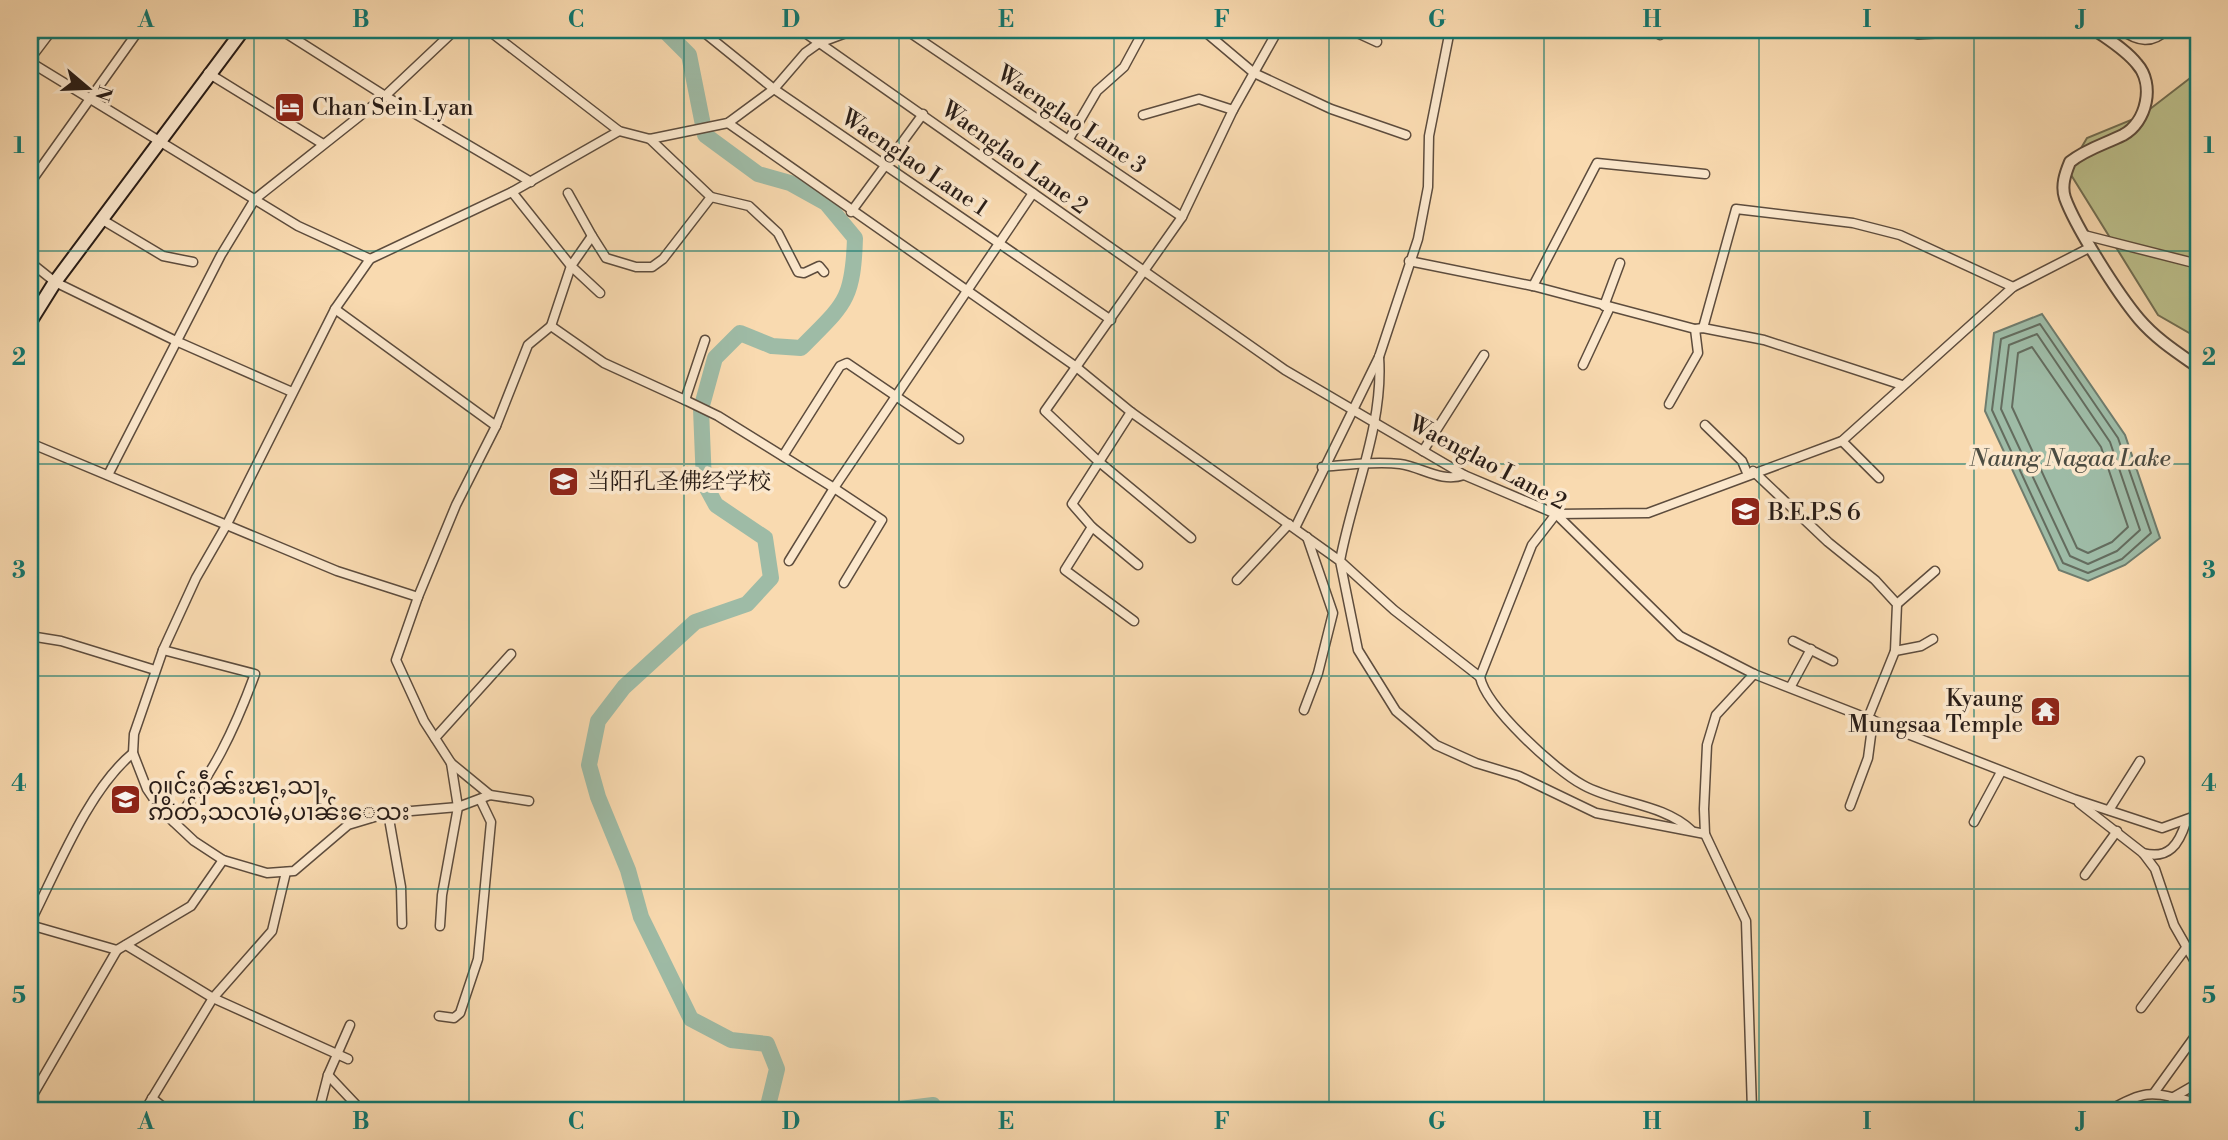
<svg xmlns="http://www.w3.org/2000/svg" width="2228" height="1140" viewBox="0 0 2228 1140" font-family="'Libre Bodoni','Noto Serif SC','Noto Sans Myanmar',serif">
<rect width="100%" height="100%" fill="#f9dab0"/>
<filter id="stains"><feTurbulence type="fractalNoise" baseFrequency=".00286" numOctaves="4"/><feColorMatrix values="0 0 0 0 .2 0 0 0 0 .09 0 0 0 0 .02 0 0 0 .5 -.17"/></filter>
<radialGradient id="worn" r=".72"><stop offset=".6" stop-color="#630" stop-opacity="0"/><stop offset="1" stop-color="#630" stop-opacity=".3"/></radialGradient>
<!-- green -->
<path fill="#bcc08c" stroke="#726e52" stroke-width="2" d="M2198 72V338L2158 315 2068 170 2087 138 2141 116Z"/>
<!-- water -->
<path fill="#9ebba6" stroke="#6f7c6d" stroke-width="2" d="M2042 314 2125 435 2160 538 2125 565 2088 581 2059 570 1985 411 1994 333Z"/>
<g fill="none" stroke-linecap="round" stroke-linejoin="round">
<!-- shore -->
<g stroke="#646c5e" stroke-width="2">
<path d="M2040 324 2118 438 2151 533 2122 559 2088 573 2063 563 1992 410 2001 339Z"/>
<path d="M2037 334 2110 442 2140 530 2117 551 2088 564 2070 556 2001 409 2009 345Z"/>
<path d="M2032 347 2101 447 2128 527 2112 542 2088 553 2077 548 2012 407 2018 353Z"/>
</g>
<!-- river -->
<g stroke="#9ebba6" stroke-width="16">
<path d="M664 30 689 55 705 135 758 174 790 183 826 203 855 238C853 302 844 304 801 348L772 346 740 333 715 358 701 409 704 483 716 505 765 538 771 578 747 604 695 622 624 687 598 721 589 765 598 797 628 870 641 917 691 1019 731 1040 767 1044 777 1069 767 1110"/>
<path d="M893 1110 933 1105 936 1110"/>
</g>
<defs>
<g id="minor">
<path d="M281 30 385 96 531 182"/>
<path d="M488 30 619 131 650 139 728 123 774 89 805 53 819 43 854 30"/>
<path d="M701 30 774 89 1111 320"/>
<path d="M801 30 1285 370 1464 475 1556 514 1680 636 1754 674 2074 799 2162 828 2198 815"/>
<path d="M906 30 1182 217"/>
<path d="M1203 30 1254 73 1331 109 1406 135"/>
<path d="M1351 30 1377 42"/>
<path d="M2122 30C2137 42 2153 44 2166 30"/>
<path d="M1660 35 1662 30"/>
<path d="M30 59 52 30"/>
<path d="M30 62 298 226 370 259"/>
<path d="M208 73 323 144"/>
<path d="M1143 115 1199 99 1233 110"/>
<path d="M728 123 1075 366 1131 412 1340 561 1358 650 1396 711 1436 745 1476 763 1519 776 1596 813 1705 834"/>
<path d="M1069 139 1097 91 1124 67 1144 30"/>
<path d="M30 183 139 30"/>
<path d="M512 192 571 266 600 293"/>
<path d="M568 193 592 236"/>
<path d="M711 197 749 206 778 233 798 272 804 273 819 266 824 272"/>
<path d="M851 212 923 114"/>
<path d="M101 219 163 256 193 262"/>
<path d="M2084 235 2198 264"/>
<path d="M1409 261 1533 286 1695 329 1703 328 1764 340 1902 385"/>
<path d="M30 262 55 282 176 341 292 392"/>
<path d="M1533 286 1597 163 1705 174"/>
<path d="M1604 306 1620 263"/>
<path d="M335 309 496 426 528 345 551 326 604 363 685 400 705 340"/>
<path d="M551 326 571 266 592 236 606 258 636 267H652L663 259 711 197 650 139"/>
<path d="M1703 328 1736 209 1853 223 1900 235 2013 287"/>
<path d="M1379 357C1384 425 1352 495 1340 561L1394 610 1480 677 1532 545 1556 514 1648 513 1842 441 2013 287 2091 247"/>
<path d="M1583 365 1610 307"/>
<path d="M685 400 718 416 834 488 1033 193"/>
<path d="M1669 404 1698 353 1695 329"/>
<path d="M1131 412 1072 504 1092 527 1065 570 1134 621"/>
<path d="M1705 425 1742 461 1748 475"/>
<path d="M1842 441 1879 478"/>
<path d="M30 443 337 571 418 597"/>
<path d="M1423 451 1484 355"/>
<path d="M783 456 840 366 847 363 959 439"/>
<path d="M1322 467C1347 465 1374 461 1400 464 1422 467 1441 483 1464 475"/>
<path d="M1753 471 1828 542 1875 580 1897 604 1895 651 1868 718"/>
<path d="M108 475 221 255 255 199 385 96 455 30"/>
<path d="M1092 527 1138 565"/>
<path d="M1295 528 1379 357 1418 239 1428 187 1429 136 1450 30"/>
<path d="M1191 538 1098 461 1045 411 1182 217 1233 110 1278 30"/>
<path d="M789 561 834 488 882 520 844 583"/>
<path d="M1237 580 1289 524"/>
<path d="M1897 604 1935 571"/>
<path d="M30 636 61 641 155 670"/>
<path d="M1793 641 1833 661"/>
<path d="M163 650 255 674C234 731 213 775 174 822"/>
<path d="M1895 651 1921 646 1933 639"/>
<path d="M1480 677C1486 707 1555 770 1583 785 1617 804 1662 803 1691 830"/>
<path d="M1791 686 1811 649"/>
<path d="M1304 710 1318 673 1333 613 1307 537"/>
<path d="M435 738 511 654"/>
<path d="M490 795 451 763 424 721 396 660 418 597 456 505 496 426"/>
<path d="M529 801 490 795 458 807 388 813 348 825 294 871 267 873 223 860 194 841 162 811 147 789 133 753 134 734 163 650 196 578 227 524 335 309 370 259 512 192 619 131"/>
<path d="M2079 803 2143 853 2155 869 2174 925 2198 967"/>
<path d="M1850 806 1868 758 1873 720"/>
<path d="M2109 810 2140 761"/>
<path d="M388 813 401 887 402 924"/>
<path d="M1974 822 2001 772"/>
<path d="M2143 853C2169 860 2179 844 2186 822"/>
<path d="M2085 875 2117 831"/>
<path d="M30 923C57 870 88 790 133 753"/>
<path d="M30 925 117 950 191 906 223 860"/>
<path d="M440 926 442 895 458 807 451 763"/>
<path d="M126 945 213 998 348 1059"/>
<path d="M2141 1008 2186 948"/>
<path d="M439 1016 454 1018 460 1013 478 959 491 822 480 799"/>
<path d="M328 1075 361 1110"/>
<path d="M2154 1093 2198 1032"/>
<path d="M152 1098 167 1110"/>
<path d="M2172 1098 2198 1083"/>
<path d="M30 1100 117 950"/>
<path d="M145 1110 213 998 272 931 286 872"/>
<path d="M319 1110 328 1075 350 1025"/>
<path d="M1752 1110 1746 921 1705 834 1704 809 1707 745 1716 715 1754 674"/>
<path d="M2110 1110C2151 1086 2154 1094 2198 1103"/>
</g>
<g id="tertiary">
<path d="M1906 30 1918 33 1968 30"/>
<path d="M2095 30C2109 40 2126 50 2137 64 2155 84 2147 122 2123 135 2105 144 2086 149 2070 162 2065 174 2061 186 2065 198 2076 228 2118 294 2139 319 2156 339 2178 353 2198 367"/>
</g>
<path id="secondary" d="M30 322 55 282 243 30"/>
</defs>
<!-- minor casing -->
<use href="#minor" stroke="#5d4c3d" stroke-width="11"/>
<!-- tertiary casing -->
<use href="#tertiary" stroke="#5d4c3d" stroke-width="14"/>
<!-- secondary casing -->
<use href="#secondary" stroke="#291d17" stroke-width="16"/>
<!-- minor -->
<use href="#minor" stroke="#fbe7cc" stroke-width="8"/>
<!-- tertiary -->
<use href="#tertiary" stroke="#fbe7cc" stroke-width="10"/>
<!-- secondary -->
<use href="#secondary" stroke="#fbe7cc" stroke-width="12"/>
</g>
<!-- grid -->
<path fill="none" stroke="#0f766e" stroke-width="2" stroke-opacity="0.55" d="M254 30V1110M469 30V1110M684 30V1110M899 30V1110M1114 30V1110M1329 30V1110M1544 30V1110M1759 30V1110M1974 30V1110M30 251H2198M30 464H2198M30 676H2198M30 889H2198"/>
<!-- icons -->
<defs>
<symbol id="hotel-square" viewBox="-11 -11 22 22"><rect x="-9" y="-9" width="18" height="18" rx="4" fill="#8f2418" stroke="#fbe7cc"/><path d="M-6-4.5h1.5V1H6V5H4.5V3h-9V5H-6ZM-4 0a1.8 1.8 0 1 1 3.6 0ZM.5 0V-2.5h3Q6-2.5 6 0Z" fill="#fff"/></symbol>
<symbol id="school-square" viewBox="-11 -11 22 22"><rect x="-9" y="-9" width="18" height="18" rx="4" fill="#8f2418" stroke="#fbe7cc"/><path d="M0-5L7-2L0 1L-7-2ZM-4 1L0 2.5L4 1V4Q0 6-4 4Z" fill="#fff"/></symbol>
<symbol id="temple-square" viewBox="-11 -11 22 22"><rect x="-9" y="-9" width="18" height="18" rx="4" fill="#8f2418" stroke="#fbe7cc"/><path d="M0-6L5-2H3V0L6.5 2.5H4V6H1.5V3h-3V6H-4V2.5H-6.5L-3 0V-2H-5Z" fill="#fff"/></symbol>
</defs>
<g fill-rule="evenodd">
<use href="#hotel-square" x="272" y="90" width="35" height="35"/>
<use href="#school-square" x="546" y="464" width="35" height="35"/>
<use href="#school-square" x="1728" y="494" width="35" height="35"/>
<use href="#temple-square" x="2028" y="694" width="35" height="35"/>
<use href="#school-square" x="108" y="782" width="35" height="35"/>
</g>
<g text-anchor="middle" stroke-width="7" stroke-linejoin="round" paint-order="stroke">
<!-- poi labels -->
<g font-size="23" fill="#291d17" stroke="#fbe7cc" text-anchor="start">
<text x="312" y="115">Chan Sein Lyan</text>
<text x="587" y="489">当阳孔圣佛经学校</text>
<text x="1768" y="520">B.E.P.S 6</text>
<text x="2023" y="706" text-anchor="end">Kyaung<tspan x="2023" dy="26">Mungsaa Temple</tspan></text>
<text x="148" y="794">ႁူင်းႁဵၼ်းၽႃႇသႃႇ<tspan x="148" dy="26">ဢိတ်ႇသလၢမ်ႇပၢၼ်းေသး</tspan></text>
</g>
<!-- street labels -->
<g font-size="23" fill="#291d17" stroke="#fbe7cc">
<text transform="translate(1072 119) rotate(34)" y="8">Waenglao Lane 3</text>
<text transform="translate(1015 157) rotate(36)" y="8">Waenglao Lane 2</text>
<text transform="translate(915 162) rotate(34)" y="8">Waenglao Lane 1</text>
<text transform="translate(1488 462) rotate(28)" y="8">Waenglao Lane 2</text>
</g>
<!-- water labels -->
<g font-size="24" font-style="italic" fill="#4c4c42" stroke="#fbe7cc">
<text x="2070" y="466">Naung Nagaa Lake</text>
</g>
</g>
<!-- margin -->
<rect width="2228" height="1140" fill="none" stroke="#f9dab0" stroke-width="77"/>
<!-- north arrow -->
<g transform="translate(88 88) rotate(109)" stroke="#fbe7cc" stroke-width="5" paint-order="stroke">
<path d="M0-5L12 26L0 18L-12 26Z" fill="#291d17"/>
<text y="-10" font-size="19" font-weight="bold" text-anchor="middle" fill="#291d17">N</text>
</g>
<rect x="38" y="38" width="2152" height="1064" fill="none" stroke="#0f766e" stroke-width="2.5"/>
<g font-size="23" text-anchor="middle" font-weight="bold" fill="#0f766e">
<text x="146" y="27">A</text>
<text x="361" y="27">B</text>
<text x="576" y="27">C</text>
<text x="791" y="27">D</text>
<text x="1006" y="27">E</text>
<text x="1222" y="27">F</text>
<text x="1437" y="27">G</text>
<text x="1652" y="27">H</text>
<text x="1867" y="27">I</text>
<text x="2082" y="27">J</text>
<text x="19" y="153">1</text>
<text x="2209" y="153">1</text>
<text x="19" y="365">2</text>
<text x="2209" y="365">2</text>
<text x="19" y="578">3</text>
<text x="2209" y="578">3</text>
<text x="19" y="791">4</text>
<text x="2209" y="791">4</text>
<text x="19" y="1003">5</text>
<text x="2209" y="1003">5</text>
<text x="146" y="1129">A</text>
<text x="361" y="1129">B</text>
<text x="576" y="1129">C</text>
<text x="791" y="1129">D</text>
<text x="1006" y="1129">E</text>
<text x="1222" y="1129">F</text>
<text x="1437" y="1129">G</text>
<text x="1652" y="1129">H</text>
<text x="1867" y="1129">I</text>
<text x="2082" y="1129">J</text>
</g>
<rect width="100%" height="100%" filter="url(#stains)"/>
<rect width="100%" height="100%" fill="url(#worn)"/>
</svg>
